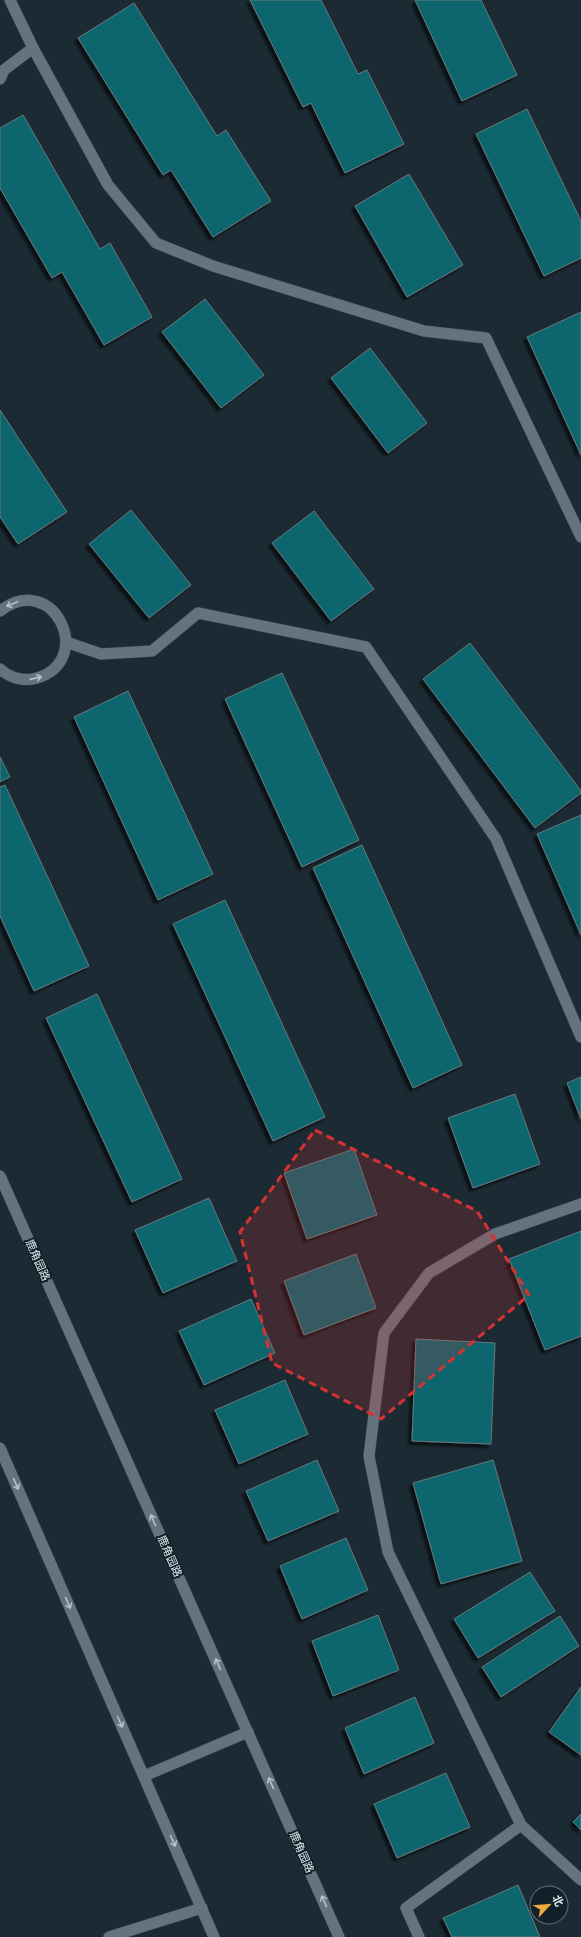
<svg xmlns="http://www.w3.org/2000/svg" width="581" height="1937" viewBox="0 0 581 1937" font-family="'Titillium Web','Noto Sans SC',sans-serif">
<defs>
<filter id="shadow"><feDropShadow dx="-3.5" dy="3.5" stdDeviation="1" flood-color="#0009"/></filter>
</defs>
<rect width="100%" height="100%" fill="#1c2a33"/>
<!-- building -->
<g fill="#0f656d" stroke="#667b7e" filter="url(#shadow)">
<path d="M250 0H321L358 74 367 70 404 144 345 173 311 103 303 107Z"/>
<path d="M415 0H481L517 75 462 101Z"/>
<path d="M134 3 217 136 226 130 271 201 213 237 171 170 163 175 78 38Z"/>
<path d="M527 109 581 221V258L544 276 476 134Z"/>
<path d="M23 115 100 249 110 243 152 317 104 345 62 272 52 278 0 188V128Z"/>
<path d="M409 174 463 265 407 297 355 206Z"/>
<path d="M205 299 264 375 221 408 162 332Z"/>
<path d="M581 312V455L527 337Z"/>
<path d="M370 348 427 423 388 453 331 378Z"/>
<path d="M0 410 67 512 18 544 0 517Z"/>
<path d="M131 510 191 585 149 618 89 544Z"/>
<path d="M314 511 374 589 331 621 272 543Z"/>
<path d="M470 643 581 791V793L535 828 423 679Z"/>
<path d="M282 673 359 840 302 867 225 699Z"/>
<path d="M128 691 213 874 158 900 74 717Z"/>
<path d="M0 757 10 777 0 782Z"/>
<path d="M5 785 89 966 34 991 0 916V787Z"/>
<path d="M581 815V935L537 834Z"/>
<path d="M362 845 462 1065 413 1088 313 868Z"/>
<path d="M225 900 325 1117 273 1141 173 924Z"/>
<path d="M97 994 182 1179 132 1202 46 1018Z"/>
<path d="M581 1077V1119L567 1083Z"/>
<path d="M515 1094 540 1164 473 1188 448 1118Z"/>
<path d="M354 1149 377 1215 307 1239 284 1173Z"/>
<path d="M209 1198 237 1261 163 1293 135 1230Z"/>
<path d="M581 1231V1336L545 1350 509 1259Z"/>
<path d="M356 1254 376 1308 304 1335 284 1281Z"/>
<path d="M251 1299 275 1353 204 1385 179 1331Z"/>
<path d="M416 1339 495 1343 491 1444 412 1441Z"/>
<path d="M285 1380 308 1434 239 1464 215 1410Z"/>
<path d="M317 1460 339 1511 268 1541 246 1491Z"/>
<path d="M493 1460 522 1561 441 1584 413 1483Z"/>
<path d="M346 1538 368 1590 302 1619 280 1566Z"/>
<path d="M530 1572 555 1611 478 1658 454 1619Z"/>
<path d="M378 1615 399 1670 333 1696 312 1641Z"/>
<path d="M560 1616 579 1646 501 1697 482 1667Z"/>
<path d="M581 1687V1755L549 1732Z"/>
<path d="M415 1697 434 1743 364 1774 345 1728Z"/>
<path d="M446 1773 470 1827 397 1858 374 1804Z"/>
<path d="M581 1814V1830L573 1822Z"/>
<path d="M518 1885 540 1937H452L443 1918Z"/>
</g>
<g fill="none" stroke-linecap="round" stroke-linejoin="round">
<defs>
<path id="service" d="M109 1937 202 1908"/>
<g id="minor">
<path d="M10 0 33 48 108 185 156 243 213 266 424 331 486 338 581 537"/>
<path d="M0 79 4 70 33 48"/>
<path d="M0 611C54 570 96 660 37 678 24 682 10 678 0 669"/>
<path d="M66 642 101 654 152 651 198 613 366 647 496 839 581 1037"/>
<path d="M581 1204 495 1234 429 1273 384 1333 369 1456 388 1552 521 1825 581 1880"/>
<path d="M419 1937 406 1908 521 1825"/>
</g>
<g id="tertiary">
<path d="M0 1176 339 1937"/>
<path d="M0 1448 214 1937"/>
<path d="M144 1776 248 1732"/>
</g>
</defs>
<!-- service casing -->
<use href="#service" stroke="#3b474f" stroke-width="12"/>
<!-- minor casing -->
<use href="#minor" stroke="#3b474f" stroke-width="12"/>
<!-- tertiary casing -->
<use href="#tertiary" stroke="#3b474f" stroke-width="12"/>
<!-- service -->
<use href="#service" stroke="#64747f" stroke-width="11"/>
<!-- minor -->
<use href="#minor" stroke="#64747f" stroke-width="11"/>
<!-- tertiary -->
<use href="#tertiary" stroke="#64747f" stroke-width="11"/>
</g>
<!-- one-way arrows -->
<defs><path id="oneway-shaft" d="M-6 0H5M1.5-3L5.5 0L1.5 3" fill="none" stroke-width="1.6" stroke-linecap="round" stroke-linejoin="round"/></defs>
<g stroke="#b6c1ca">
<use href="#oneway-shaft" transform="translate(12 604) rotate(157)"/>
<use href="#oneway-shaft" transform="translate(36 678) rotate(-13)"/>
<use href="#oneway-shaft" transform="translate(16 1484) rotate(66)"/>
<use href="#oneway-shaft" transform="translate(153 1520) rotate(-114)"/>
<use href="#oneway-shaft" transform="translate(68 1603) rotate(66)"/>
<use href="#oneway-shaft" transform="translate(218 1664) rotate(-114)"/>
<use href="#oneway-shaft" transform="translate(120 1722) rotate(66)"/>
<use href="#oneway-shaft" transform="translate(271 1783) rotate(-114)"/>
<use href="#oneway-shaft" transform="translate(173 1841) rotate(66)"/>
<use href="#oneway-shaft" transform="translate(324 1901) rotate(-114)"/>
</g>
<!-- marked area -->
<path fill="#d73232" fill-opacity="0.2" stroke="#d73232" stroke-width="3" stroke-dasharray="8 5" stroke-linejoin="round" d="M315 1130 477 1211 529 1295 381 1419 272 1363 240 1232Z"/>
<g text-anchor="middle" stroke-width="4" stroke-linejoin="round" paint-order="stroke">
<!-- street labels -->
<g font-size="11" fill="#e2ebf2" stroke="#122029">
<text transform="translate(38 1260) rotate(66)" y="4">鹿角园路</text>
<text transform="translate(170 1556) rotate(66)" y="4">鹿角园路</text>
<text transform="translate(302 1852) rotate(66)" y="4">鹿角园路</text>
</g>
</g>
<!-- north arrow -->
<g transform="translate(549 1905) rotate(64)"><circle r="19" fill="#122029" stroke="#657179"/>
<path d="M0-3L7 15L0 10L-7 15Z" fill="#eea83c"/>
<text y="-6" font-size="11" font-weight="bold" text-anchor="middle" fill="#e2ebf2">北</text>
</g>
</svg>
